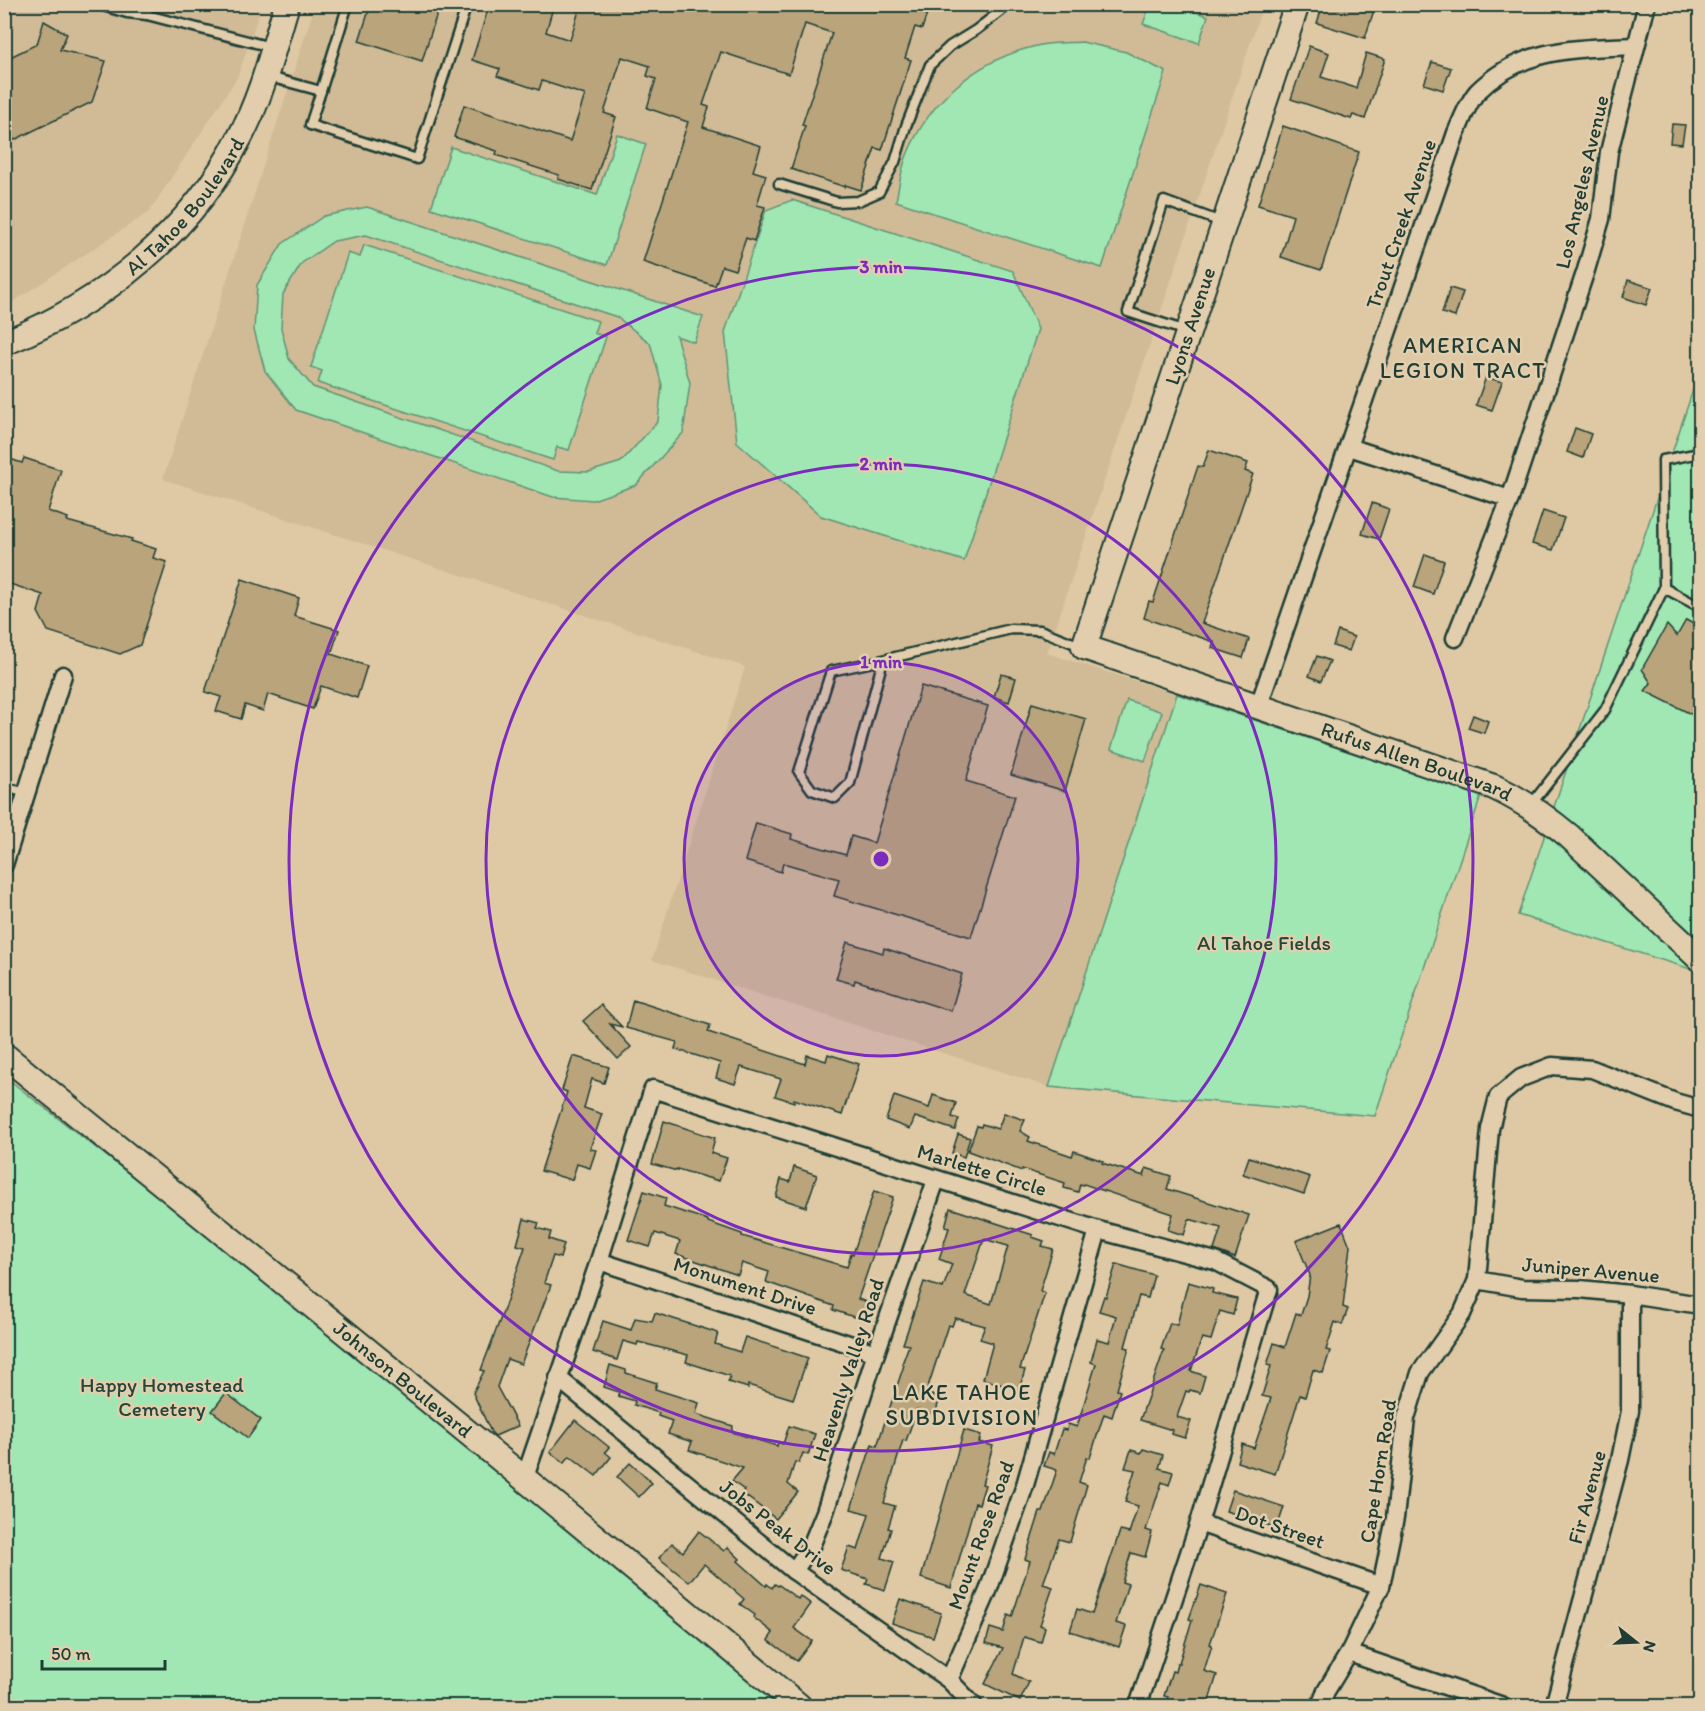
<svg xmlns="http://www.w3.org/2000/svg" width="1705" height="1711" viewBox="0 0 1705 1711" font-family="Itim,sans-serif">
<rect width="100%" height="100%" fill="#dfc9a5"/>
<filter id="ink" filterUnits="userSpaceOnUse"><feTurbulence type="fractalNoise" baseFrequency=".0167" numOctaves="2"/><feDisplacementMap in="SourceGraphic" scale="12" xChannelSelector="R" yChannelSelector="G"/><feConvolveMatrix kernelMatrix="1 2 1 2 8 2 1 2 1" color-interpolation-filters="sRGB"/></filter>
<g filter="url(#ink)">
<!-- built -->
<g fill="#d0bb96">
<path d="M5 5H262L237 78 149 212 13 302 5 305Z"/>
<path d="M315 5H1263L1047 653 1177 694 1049 1087 652 960 745 667 163 479Z"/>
</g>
<!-- green -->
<g fill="#a0e7b4" stroke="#609274" stroke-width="1.5" fill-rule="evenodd">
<path d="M1150 5H1174L1208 16 1199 43 1143 24Z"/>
<path d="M1082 42 1126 52 1166 72 1102 268 896 201C899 186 901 169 907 155 930 99 977 60 1036 46 1050 42 1067 43 1082 42Z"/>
<path d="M617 134 646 144 607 265 431 208 451 147 597 195Z"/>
<path d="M792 200 1013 271 1038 329 964 561 821 516 737 442 725 332 766 210Z"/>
<path d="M367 207 703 317 694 342 676 336 690 383 683 433 636 485 593 500 553 497 296 410 265 371 254 330 257 285 282 244 324 216ZM366 235 617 317 650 343 662 385 658 421 621 462 589 472 558 471 313 387 289 359 281 328 283 294 302 263 334 241Z"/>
<path d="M364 245 598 321 594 333 606 337 569 450 557 447 553 460 318 383 322 371 311 367 348 253 360 257Z"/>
<path d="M1700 369V972L1518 915Z"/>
<path d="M1177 694 1481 796 1375 1116 1049 1087Z"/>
<path d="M1127 700 1162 712 1145 761 1111 749Z"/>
<path d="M4 1076 461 1433 782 1706H5Z"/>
</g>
<!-- building -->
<g fill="#b9a47b" stroke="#1f3d34" stroke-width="1.5" fill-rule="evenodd">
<path d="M371 4H440L422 61 359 41Z"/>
<path d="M499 4H554L546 32 570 40 581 4H930L922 29 915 27 905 58 911 60 882 150 875 148 861 190 845 185V187L791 169 805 126 802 125 832 33 805 24 789 74 721 52 703 105 709 107 703 127 761 146 753 171 766 175 757 205 765 207 754 241 746 238 735 270 722 266 715 286 643 262 688 122 647 108 656 79 647 76 650 66 622 57 604 113 616 117 592 190 558 179 559 175 496 155 497 151 454 137 464 105 570 141 585 95 542 81 539 90 497 76 500 69 472 60 489 6 498 9Z"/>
<path d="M1323 4H1376L1365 38 1317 23Z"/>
<path d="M44 21 67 34 60 50 106 61 92 102 4 145V60L37 44Z"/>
<path d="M1309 46 1329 53 1321 77 1356 88 1366 53 1385 59 1365 119 1353 115 1351 119 1291 99Z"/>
<path d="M1432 62 1451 68 1443 90 1424 84Z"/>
<path d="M1672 124 1685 125 1682 144 1670 143Z"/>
<path d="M1283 126 1359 152 1321 270 1281 257 1293 216 1258 205Z"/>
<path d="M1628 280 1652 288 1646 305 1623 297Z"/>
<path d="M1450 288 1463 292 1455 317 1442 313Z"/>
<path d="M1486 377 1502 382 1492 410 1476 405Z"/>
<path d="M1575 428 1591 434 1583 458 1567 452Z"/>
<path d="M1209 450 1248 463 1245 471 1253 474 1202 623 1249 639 1243 658 1212 648 1214 642 1144 618 1149 601 1153 602 1198 466 1203 467Z"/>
<path d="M4 457 22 463 24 458 61 470 48 511 68 518 67 521 132 539 131 541 156 549 153 558 167 562 140 645 120 654 48 631 38 612 43 595 4 582Z"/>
<path d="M1372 503 1389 509 1379 539 1362 534Z"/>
<path d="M1543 511 1564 518 1553 550 1532 544Z"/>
<path d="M1425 554 1444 561 1433 594 1414 587Z"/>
<path d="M242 579 299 598 294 616 339 630 331 654 367 666 357 698 321 686 313 709 268 694 263 711 245 705 241 719 216 711 221 697 205 692Z"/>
<path d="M1686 620 1701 628V719L1645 691 1651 683 1642 669 1667 625 1677 636Z"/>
<path d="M1338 631 1354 637 1349 651 1333 646Z"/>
<path d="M1317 656 1330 661 1321 681 1309 676Z"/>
<path d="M1001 674 1016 678 1009 702 994 697Z"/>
<path d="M921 686 988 706 966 781 1015 796 971 937 834 896 839 879 783 863 781 872 745 861 756 823 792 834 791 839 846 855 851 836 874 843Z"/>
<path d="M1032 703 1086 719 1065 791 1011 775Z"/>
<path d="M1473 715 1488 721 1484 733 1468 728Z"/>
<path d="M847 942 883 953 884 948 962 974 951 1011 855 980 854 984 836 979Z"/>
<path d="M633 1000 710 1025 708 1032 805 1064 807 1055 826 1061 828 1054 859 1064 842 1115 794 1099V1102L775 1096 781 1079 741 1067 735 1084 716 1078 720 1063 675 1049 677 1042 626 1028Z"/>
<path d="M601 1005 622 1027 610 1024 631 1047 618 1059 583 1021Z"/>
<path d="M573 1056 609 1067 604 1083 592 1079 584 1108 602 1114 590 1149 596 1150 590 1168 577 1164 572 1180 541 1171 567 1092 562 1090Z"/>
<path d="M933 1095 956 1103 952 1117 959 1119 955 1130 915 1117 910 1129 886 1120 894 1096 929 1108Z"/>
<path d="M1004 1113 1025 1120 1020 1131 1030 1137 1028 1141 1072 1156 1074 1151 1103 1161 1102 1163 1144 1176 1146 1168 1171 1176 1167 1189 1249 1215 1235 1258 1214 1250 1221 1228 1189 1219 1184 1235 1168 1230 1173 1214 1084 1184 1083 1185 1080 1184 1078 1192 1064 1188 1065 1183 1022 1169V1171L968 1151 977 1126 981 1127 982 1124 998 1129Z"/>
<path d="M664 1121 715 1138 711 1153 727 1158 719 1181 677 1169V1171L652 1164Z"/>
<path d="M958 1134 970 1138 964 1157 952 1153Z"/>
<path d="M1249 1157 1310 1177 1304 1194 1243 1174Z"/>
<path d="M794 1167 817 1175 806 1207 776 1197 781 1179 790 1182Z"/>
<path d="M644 1191 666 1198 664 1206 708 1220V1222L742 1234V1236L847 1267 851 1253 853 1254 874 1191 893 1197 858 1299 866 1302 860 1319 833 1310 834 1306 766 1282 769 1272 742 1263 738 1275 676 1254 680 1241 655 1233 650 1247 628 1240Z"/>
<path d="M950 1208 1033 1235 1032 1237 1044 1241 1042 1246 1053 1249 1040 1291 1045 1293 1020 1369 1025 1370 1019 1390 983 1379 993 1343 980 1339 985 1326 955 1318 952 1326 948 1325 926 1393 940 1398 935 1414 917 1409 906 1441 903 1440 884 1503 895 1506 888 1528 891 1529 882 1558 894 1562 885 1590 866 1584 868 1579 841 1570 849 1547 858 1550 869 1514 851 1509 872 1444 877 1446 904 1365 902 1364 909 1345 903 1344 924 1282 943 1288 952 1264 939 1259 949 1228 945 1227ZM984 1239 1008 1246 991 1304 965 1295Z"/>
<path d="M524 1219 539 1223 537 1228 551 1232 549 1239 564 1244 560 1258 553 1256 544 1283 551 1285 521 1364 507 1359 497 1387 518 1426 495 1436 491 1432 473 1393 484 1371 481 1370 503 1312 525 1247 517 1245Z"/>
<path d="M1341 1223 1350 1246 1343 1307 1348 1309 1342 1325 1335 1322 1326 1350 1330 1351 1323 1373 1313 1370 1305 1397 1300 1395 1275 1474 1237 1462 1242 1444 1254 1448 1271 1398 1262 1396 1271 1366 1267 1365 1274 1343 1285 1347 1296 1313 1301 1315 1307 1296 1310 1275 1296 1241Z"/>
<path d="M1116 1264 1154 1275 1148 1298 1139 1296 1125 1347 1129 1348 1117 1390 1120 1391 1112 1417 1104 1414 1090 1458 1087 1457 1079 1482 1087 1485 1070 1542 1059 1539 1043 1584 1053 1587 1040 1625 1045 1627 1041 1642 1024 1637 1013 1674 1029 1682 1020 1701 985 1684 1003 1648 986 1643 990 1628 1003 1632 1008 1615 1012 1617 1030 1561 1025 1559 1040 1512H1043L1057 1470 1044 1466 1049 1452 1054 1454 1062 1429 1067 1430 1068 1424 1077 1427 1096 1364 1091 1362 1097 1339 1109 1342 1116 1316 1099 1311 1104 1296 1106 1297Z"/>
<path d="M1188 1282 1213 1289 1212 1293 1237 1299 1233 1315 1220 1311 1211 1340 1202 1338 1191 1371 1205 1376 1200 1393 1190 1390 1189 1392 1186 1391 1177 1417 1191 1421 1185 1438 1171 1434 1172 1430 1140 1420 1164 1350 1161 1349 1170 1323 1177 1325Z"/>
<path d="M655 1313 718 1333 715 1344 740 1352 745 1337 808 1358 793 1399 748 1385V1388L728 1382 730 1376 686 1362 688 1355 638 1342 637 1345 623 1341 617 1360 593 1352 603 1321 631 1330 635 1318 652 1321Z"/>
<path d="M610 1365 626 1370V1373L657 1383 655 1389 699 1403 696 1414 733 1426 732 1432 777 1446 778 1442 783 1444 789 1426 815 1434 808 1455 803 1453 799 1463 795 1462 788 1484 798 1492 776 1519 742 1493 744 1490 732 1481 743 1468 689 1450 692 1442 668 1434 672 1421 658 1416 659 1413 634 1405 635 1401 618 1396 619 1392 604 1387Z"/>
<path d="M226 1393 261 1420 248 1438 212 1411Z"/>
<path d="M575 1420 609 1447 605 1452 611 1457 596 1476 570 1456 564 1463 550 1452Z"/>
<path d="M964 1430 981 1435 979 1442 993 1446 982 1484 985 1485 979 1504 975 1503 951 1588 921 1578Z"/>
<path d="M1143 1449 1163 1455 1159 1468 1173 1472 1169 1485 1162 1482 1146 1530 1152 1532 1145 1557 1131 1553 1122 1582 1128 1584 1116 1623 1126 1626 1119 1647 1070 1631 1077 1609 1092 1614 1120 1531 1129 1533 1138 1506 1125 1502 1135 1470 1125 1468 1131 1450 1141 1453Z"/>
<path d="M630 1463 652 1483 639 1497 617 1477Z"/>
<path d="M1233 1490 1284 1507 1277 1528 1226 1511Z"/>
<path d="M699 1531 724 1551 728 1547 740 1559 738 1561 766 1586 767 1584 772 1588 775 1584 778 1586 779 1585 798 1599 800 1596 811 1604 794 1628 812 1641 797 1661 768 1640 773 1633 753 1617 755 1615 740 1604 744 1599 704 1564 689 1582 659 1558 672 1543 683 1552Z"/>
<path d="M1201 1585 1227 1594 1210 1644 1212 1645 1204 1671 1217 1675 1207 1707H1165L1168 1697 1164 1696 1172 1671 1175 1672 1177 1663H1179L1192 1620 1189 1619Z"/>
<path d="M900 1599 941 1613 933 1637 892 1623Z"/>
</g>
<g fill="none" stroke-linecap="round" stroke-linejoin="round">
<defs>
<g id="lane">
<path d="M96 4 127 13 147 15 271 47"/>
<path d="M147 4V15"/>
<path d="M269 77 321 91 348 4"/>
<path d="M321 91 310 125 417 159 467 4"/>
<path d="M779 184 837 202 858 201 879 192 895 162 906 126 930 65 950 46 976 30 1002 10 1006 4"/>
<path d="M1186 331 1128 312 1164 201 1224 223"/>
<path d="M1664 588 1663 460 1700 453"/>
<path d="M883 660 850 783 835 798 812 790 799 772 831 671 883 660 1011 629 1040 630 1083 647"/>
<path d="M4 787 27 793"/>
<path d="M1530 806 1605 710 1664 588 1700 607"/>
</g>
<g id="street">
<path d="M1349 447 1510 499"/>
<path d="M1455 638 1510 499 1586 270 1601 219 1609 152 1647 4"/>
<path d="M1259 705 1456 133C1462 120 1468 102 1477 92 1523 46 1577 49 1636 46"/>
<path d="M4 865 63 675"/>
<path d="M599 1261 876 1353"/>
<path d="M1477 1280 1522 1288 1580 1289 1630 1294 1700 1305"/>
<path d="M558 1378 794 1571 949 1680 974 1706"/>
<path d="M525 1477 599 1261 653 1089 1098 1230 1215 1261 1269 1289 1199 1523 1138 1706"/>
<path d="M1199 1523 1381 1586"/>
<path d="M794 1571 811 1546 825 1512 876 1353 936 1180"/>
<path d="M1349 1653 1503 1706"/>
<path d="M949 1680 988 1591 1025 1485 1098 1230"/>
<path d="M1320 1706 1326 1691 1349 1653 1381 1586 1395 1518 1406 1418 1420 1373 1462 1314 1477 1280 1490 1129 1498 1097 1521 1078 1552 1066 1592 1069 1675 1102 1700 1109"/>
<path d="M1554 1706 1620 1460 1630 1411V1294"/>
</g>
<g id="secondary">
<path id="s1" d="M1297 4 1084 647 1494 787C1522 800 1545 816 1569 836L1700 959"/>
<path id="s2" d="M4 343C103 304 191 232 240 137 262 96 273 49 287 4"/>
<path id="s3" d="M4 1055C270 1272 537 1486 799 1706"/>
</g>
</defs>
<!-- lane casing -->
<use href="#lane" stroke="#1f3d34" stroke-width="13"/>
<!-- street casing -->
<use href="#street" stroke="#1f3d34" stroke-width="21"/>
<!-- secondary casing -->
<use href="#secondary" stroke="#1f3d34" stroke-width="28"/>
<!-- lane -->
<use href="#lane" stroke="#e2ceac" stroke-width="8"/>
<!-- street -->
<use href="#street" stroke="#e2ceac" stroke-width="16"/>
<!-- secondary -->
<use href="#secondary" stroke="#e2ceac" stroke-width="24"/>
</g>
</g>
<!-- distance rings -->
<circle cx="881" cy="859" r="197" fill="#7b2cbf" fill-opacity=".12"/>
<g fill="none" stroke="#7b2cbf" stroke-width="3">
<circle cx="881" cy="859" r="197"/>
<circle cx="881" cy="859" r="395"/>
<circle cx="881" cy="859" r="592"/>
</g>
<g text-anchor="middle" stroke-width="5" stroke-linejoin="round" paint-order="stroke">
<!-- street labels -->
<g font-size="21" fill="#1f3d34" stroke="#e2ceac">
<text transform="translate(1582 182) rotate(-77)" y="7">Los Angeles Avenue</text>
<text dy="7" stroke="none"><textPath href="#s2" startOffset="231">Al Tahoe Boulevard</textPath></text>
<text transform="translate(1401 224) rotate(-71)" y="7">Trout Creek Avenue</text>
<text transform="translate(1190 326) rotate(-72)" y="7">Lyons Avenue</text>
<text dy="7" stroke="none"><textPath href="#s1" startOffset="1029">Rufus Allen Boulevard</textPath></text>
<text transform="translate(982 1170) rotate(17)" y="7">Marlette Circle</text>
<text transform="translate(1591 1270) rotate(5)" y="7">Juniper Avenue</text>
<text transform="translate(745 1286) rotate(18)" y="7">Monument Drive</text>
<text transform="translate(848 1370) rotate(-72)" y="7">Heavenly Valley Road</text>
<text dy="7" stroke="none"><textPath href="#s3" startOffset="514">Johnson Boulevard</textPath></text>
<text transform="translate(1378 1471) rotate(-81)" y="7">Cape Horn Road</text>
<text transform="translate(1587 1497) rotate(-75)" y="7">Fir Avenue</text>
<text transform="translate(778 1527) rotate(38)" y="7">Jobs Peak Drive</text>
<text transform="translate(1280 1527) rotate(19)" y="7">Dot Street</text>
<text transform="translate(981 1535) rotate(-70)" y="7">Mount Rose Road</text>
</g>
<!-- park labels -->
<g font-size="21" fill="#25463a" stroke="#e2ceac">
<text x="1264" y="950">Al Tahoe Fields</text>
<text x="162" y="1392">Happy Homestead<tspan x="162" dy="24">Cemetery</tspan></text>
</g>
<!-- neighbourhood labels -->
<g font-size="22" letter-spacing="1.5" fill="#1f3d34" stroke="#e2ceac">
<text x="1463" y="353">AMERICAN<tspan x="1463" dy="25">LEGION TRACT</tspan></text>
<text x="962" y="1400">LAKE TAHOE<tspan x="962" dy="25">SUBDIVISION</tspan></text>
</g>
</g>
<circle cx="881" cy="859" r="9" fill="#7b2cbf" stroke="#e2ceac" stroke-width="3"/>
<g font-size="18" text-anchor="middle" font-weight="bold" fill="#7b2cbf" stroke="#e2ceac" stroke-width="5" stroke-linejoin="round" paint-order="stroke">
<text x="881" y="273">3 min</text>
<text x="881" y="470">2 min</text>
<text x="881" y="668">1 min</text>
</g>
<!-- margin -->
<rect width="1705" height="1711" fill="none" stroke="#e2ceac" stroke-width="24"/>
<rect x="12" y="12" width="1681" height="1687" fill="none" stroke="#1f3d34" stroke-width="2" filter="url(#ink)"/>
<!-- north arrow -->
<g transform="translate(1636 1642) rotate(108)" stroke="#e2ceac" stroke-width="4.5" paint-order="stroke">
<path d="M0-4.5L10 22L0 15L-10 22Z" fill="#1f3d34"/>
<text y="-9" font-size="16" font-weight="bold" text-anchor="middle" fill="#1f3d34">N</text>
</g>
<!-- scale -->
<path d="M42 1660v9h123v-9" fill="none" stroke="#1f3d34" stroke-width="3"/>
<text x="51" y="1660" font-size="18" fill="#1f3d34" stroke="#e2ceac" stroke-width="4.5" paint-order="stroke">50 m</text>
</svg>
